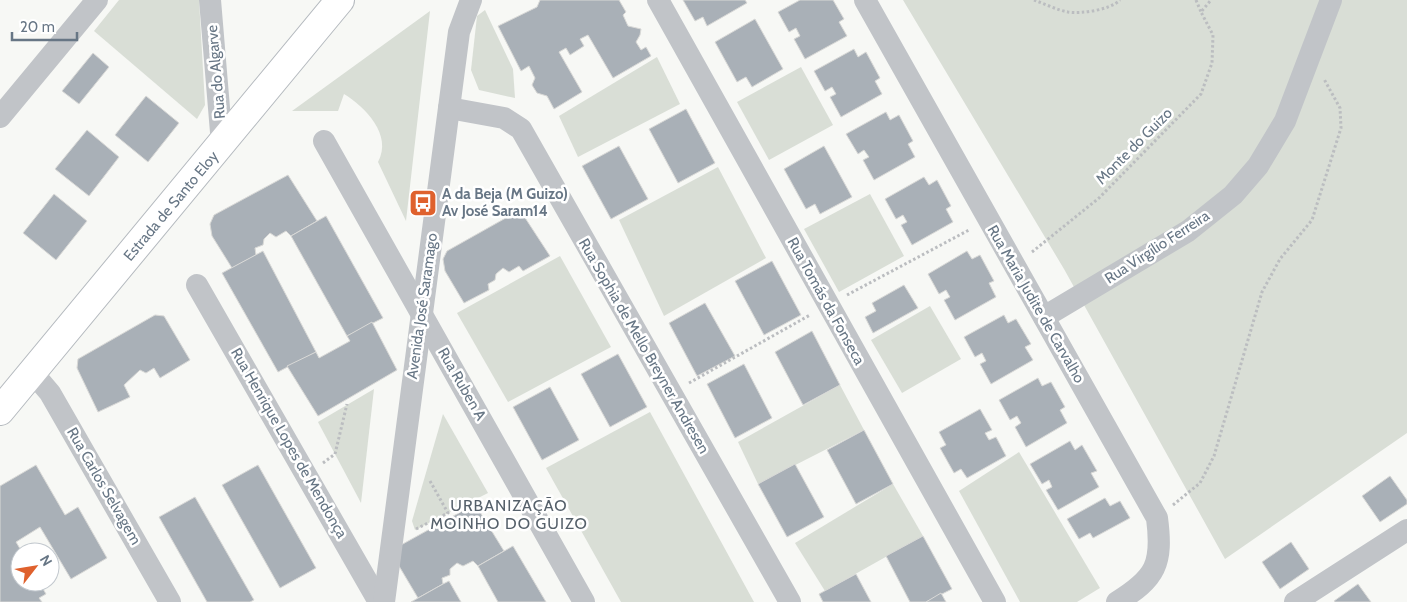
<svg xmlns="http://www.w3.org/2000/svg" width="1407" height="602" viewBox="0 0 1407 602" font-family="Cabin,sans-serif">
<rect width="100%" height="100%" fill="#f7f8f5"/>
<!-- green -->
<g fill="#d9ded6">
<path d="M119 0H199L205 105 197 119 94 31Z"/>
<path d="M903 0H1407V433L1225 559 1064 269Z"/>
<path d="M485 10 513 69 515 98 479 90 471 70 477 16Z"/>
<path d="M430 11 406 221 378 162C393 135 365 107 344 94L338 111H292Z"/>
<path d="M657 57 680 104 578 157 559 116Z"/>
<path d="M801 67 833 125 769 160 737 102Z"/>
<path d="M718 167 766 258 664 316 619 220Z"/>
<path d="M870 194 904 256 839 292 804 229Z"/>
<path d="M560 256 611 347 508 402 457 313Z"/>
<path d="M930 306 961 359 902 393 871 340Z"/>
<path d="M840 385 864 430 758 484 738 442Z"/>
<path d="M374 389 361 503 318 422Z"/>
<path d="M650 412 754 602H621L546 468Z"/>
<path d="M443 414 488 493 415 530 412 521Z"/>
<path d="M1019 452 1100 588 1077 602H1020L959 491Z"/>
<path d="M893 484 923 536 825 591 795 543Z"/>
</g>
<!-- building -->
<g fill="#a9b0b7" stroke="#d9d9d7">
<path d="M619 0 626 12 623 15 628 26 641 29 640 35 636 42 641 50 646 47 651 56 613 78 588 35 580 39 584 46 570 55 566 48 559 52 582 92 554 109 547 96 537 93 532 85 535 78 529 66 521 71 498 26 537 7 540 0Z"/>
<path d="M683 0H745L747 3 707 26 703 17 695 21Z"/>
<path d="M800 0H833L844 19 839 22 847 36 805 59 794 39 800 36 796 28 789 32 778 12Z"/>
<path d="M755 19 783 69 752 87 746 77 737 82 715 42Z"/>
<path d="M854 49 858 57 866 52 880 78 875 81 882 94 841 117 830 97 836 94 832 87 825 91 814 71Z"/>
<path d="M93 53 109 67 79 104 62 91Z"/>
<path d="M146 96 179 123 148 162 115 135Z"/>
<path d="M686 109 715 163 678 183 649 129Z"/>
<path d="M886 112 890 120 899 115 913 141 908 144 915 157 874 180 863 160 869 157 864 150 858 154 846 134Z"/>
<path d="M87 130 119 157 89 196 55 169Z"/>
<path d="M619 146 648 199 611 219 582 166Z"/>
<path d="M824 146 852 197 820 214 815 204 806 209 784 169Z"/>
<path d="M288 175 317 221 291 236 286 231 276 237 270 233 264 239 263 245 255 248 256 255 232 268 212 236 210 224 214 215Z"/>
<path d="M924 177 929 185 937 180 951 206 946 209 953 222 912 245 901 225 907 222 903 215 896 219 885 199Z"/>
<path d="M54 194 87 221 56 260 23 233Z"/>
<path d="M520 210 550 256 523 271 519 266 509 272 503 268 496 274 495 280 488 284 489 290 464 303 445 271 443 259 447 251Z"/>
<path d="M326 216 383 318 347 336 291 236Z"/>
<path d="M263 251 316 352 278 372 222 273Z"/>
<path d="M967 251 972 259 980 255 994 281 989 283 996 297 955 320 944 300 950 297 946 290 939 294 928 274Z"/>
<path d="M772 261 801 315 764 335 735 281Z"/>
<path d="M904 285 918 308 873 333 865 317 876 311 872 303Z"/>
<path d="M705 303 735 356 697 376 669 323Z"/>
<path d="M155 315 164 316 190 360 160 378 154 368 146 373 140 370 124 385 130 397 98 412 77 368 78 359Z"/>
<path d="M1004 315 1008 323 1016 319 1031 344 1025 347 1033 360 991 384 980 364 986 361 982 353 975 357 964 337Z"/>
<path d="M372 322 397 370 318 416 287 366 316 352 319 358 350 341 347 336Z"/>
<path d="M812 331 840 385 803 405 775 352Z"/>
<path d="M618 354 647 407 610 427 581 374Z"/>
<path d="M744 364 772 418 735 438 707 384Z"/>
<path d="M1038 378 1042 386 1051 382 1065 407 1060 410 1067 423 1026 447 1015 427 1021 423 1017 416 1010 420 999 400Z"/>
<path d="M550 387 579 440 542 460 513 407Z"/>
<path d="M980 409 992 430 985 433 989 440 996 437 1006 456 967 478 961 469 954 473 940 448 946 445 939 432Z"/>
<path d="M864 430 893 484 856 504 827 450Z"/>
<path d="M1070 441 1075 450 1082 445 1097 471 1091 473 1099 487 1058 510 1046 490 1052 487 1049 480 1042 484 1030 464Z"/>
<path d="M795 464 824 517 787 537 758 484Z"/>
<path d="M36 465 65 515 78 507 107 558 71 579 40 527 16 542 22 552H20V582H39L46 594 39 598 42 602H0V486Z"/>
<path d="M258 465 316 568 280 588 222 485Z"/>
<path d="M1390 476 1407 500V504L1380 522 1362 496Z"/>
<path d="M195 497 254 600 250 602H207L159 517Z"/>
<path d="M1105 498 1110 506 1120 501 1130 518 1093 538 1090 533 1079 539 1067 519Z"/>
<path d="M475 504 504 551 478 566 473 561 463 566 457 563 450 569V575L442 578 443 584 418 598 399 566 401 545Z"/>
<path d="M923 536 952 589 926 602H910L886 556Z"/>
<path d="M1291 542 1309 569 1280 589 1262 562Z"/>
<path d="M513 546 546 602H498L478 566Z"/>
<path d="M856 574 871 602H823L819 594Z"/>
<path d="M449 581 461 602H411L443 584Z"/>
<path d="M1358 584 1371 602H1335L1334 601Z"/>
<path d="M941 593 946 602H926Z"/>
</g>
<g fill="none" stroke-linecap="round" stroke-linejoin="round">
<defs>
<path id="secondary" d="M0 411 340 0"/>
</defs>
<!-- secondary casing -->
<use href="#secondary" stroke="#b5babf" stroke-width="30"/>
<!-- path -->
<g stroke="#bbbdc0" stroke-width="3" stroke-dasharray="2.5 2.5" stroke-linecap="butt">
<path d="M1034 0C1045 4 1057 10 1068 12 1081 14 1110 10 1120 0"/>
<path d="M1196 0 1201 12"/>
<path d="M1032 252 1099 198 1201 94 1212 63 1213 35 1201 12 1211 0"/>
<path d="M847 295 969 230"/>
<path d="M689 383 810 315"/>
<path d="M323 463 335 454 347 404"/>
<path d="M1173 505 1200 483 1214 456 1262 292 1280 259 1312 220 1341 128 1340 108 1324 79"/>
<path d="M416 529 448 513 430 481"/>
</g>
<!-- minor -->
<g stroke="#c1c4c8" stroke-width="22">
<path d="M210 0 222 144"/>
<path d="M658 0 995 602"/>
<path d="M865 0 1157 518C1163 564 1156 578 1117 602"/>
<path d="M449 108 504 118 521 129 790 602"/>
<path d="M0 117 97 0"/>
<path d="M324 141 584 602"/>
<path d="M197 285 379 602"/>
<path d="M1044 317 1188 231 1233 195 1258 166 1285 121 1331 0"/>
<path d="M33 373 50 393 170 602"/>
<path d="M384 602 459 32 471 0"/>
<path d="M1295 602 1407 530"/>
</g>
<!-- secondary -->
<use href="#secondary" stroke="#fff" stroke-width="28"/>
</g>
<!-- icons -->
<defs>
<symbol id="bus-square" viewBox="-11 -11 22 22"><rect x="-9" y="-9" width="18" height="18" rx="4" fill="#df612d" stroke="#fff"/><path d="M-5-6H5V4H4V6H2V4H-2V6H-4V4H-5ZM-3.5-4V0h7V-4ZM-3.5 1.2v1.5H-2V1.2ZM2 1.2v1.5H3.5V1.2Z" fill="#fff"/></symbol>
</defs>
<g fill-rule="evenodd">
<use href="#bus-square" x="407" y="187" width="32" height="32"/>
</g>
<g text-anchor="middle" stroke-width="5" stroke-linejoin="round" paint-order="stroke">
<!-- street labels -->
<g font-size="15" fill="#677685" stroke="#fff">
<text transform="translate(216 72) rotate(-95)" y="5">Rua do Algarve</text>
<text transform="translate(1134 146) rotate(-45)" y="5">Monte do Guizo</text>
<text transform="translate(171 206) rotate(-50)" y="5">Estrada de Santo Eloy</text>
<text transform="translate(1157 247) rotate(-33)" y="5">Rua Virgílio Ferreira</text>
<text transform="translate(826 301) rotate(61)" y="5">Rua Tomás da Fonseca</text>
<text transform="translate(1036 304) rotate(60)" y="5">Rua Maria Judite de Carvalho</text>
<text transform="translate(422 306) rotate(-82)" y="5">Avenida José Saramago</text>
<text transform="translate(644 346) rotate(60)" y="5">Rua Sophia de Mello Breyner Andresen</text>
<text transform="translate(462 384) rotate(60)" y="5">Rua Ruben A</text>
<text transform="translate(289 443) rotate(60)" y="5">Rua Henrique Lopes de Mendonça</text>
<text transform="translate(104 486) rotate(60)" y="5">Rua Carlos Selvagem</text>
</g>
<!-- poi labels -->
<g font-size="15" font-weight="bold" fill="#677685" stroke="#fff" text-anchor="start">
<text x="442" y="199">A da Beja (M Guizo)<tspan x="442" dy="17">Av José Saram14</tspan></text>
</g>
<!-- neighbourhood labels -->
<g font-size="16" letter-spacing="1" fill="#55606a" stroke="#fff">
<text x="509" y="511">URBANIZAÇÃO<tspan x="509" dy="18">MOINHO DO GUIZO</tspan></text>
</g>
</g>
<!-- north arrow -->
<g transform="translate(35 567) rotate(59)"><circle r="24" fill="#ffffff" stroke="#c2c8ce"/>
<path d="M0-4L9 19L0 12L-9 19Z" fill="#df612d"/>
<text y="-8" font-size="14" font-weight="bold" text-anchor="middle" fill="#677685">N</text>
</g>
<!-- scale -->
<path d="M12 32v8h65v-8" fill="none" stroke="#677685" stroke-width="2.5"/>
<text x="20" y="32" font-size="15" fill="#677685" stroke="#ffffff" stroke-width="4" paint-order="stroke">20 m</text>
</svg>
